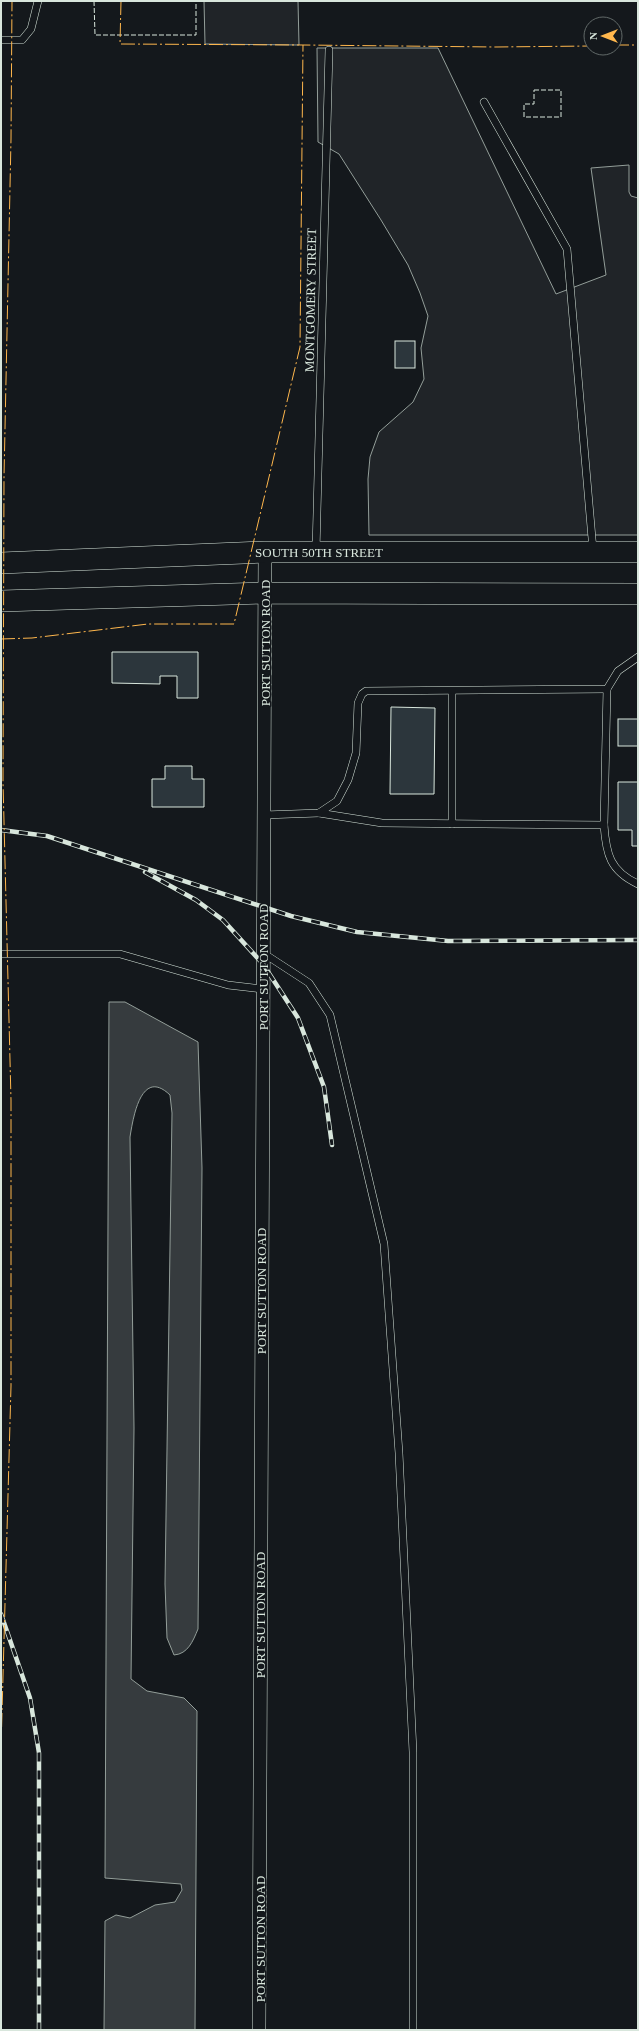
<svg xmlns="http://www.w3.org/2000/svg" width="639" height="2031" viewBox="0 0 639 2031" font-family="'Times New Roman',serif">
<rect width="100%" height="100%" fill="#14181c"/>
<!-- green -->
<g fill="#202428" stroke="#939e99">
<path d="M204 1H298L299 45 205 44Z"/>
<path d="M317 48H438L556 294 606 275 591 168 629 165V192L631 196 638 198V535H369L368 479 370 457 379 432 413 402 424 379 421 348 428 316 420 293 408 265 381 220 339 154 318 142Z"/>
</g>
<!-- water -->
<path fill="#363b3e" stroke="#939e99" d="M109 1002H125L198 1042 202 1168 198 1629C193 1641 188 1654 174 1655L167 1638 165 1584 172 1113 170 1095C141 1067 133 1118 130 1137L134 1428 131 1679 147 1691 184 1698 197 1711 195 2030H104L105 1921 116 1915 130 1918 155 1905 175 1902 182 1890 181 1884 105 1878Z"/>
<!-- building -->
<g fill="#2c363c" stroke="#d8e6dc">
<rect x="395" y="341" width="20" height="27"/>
<path d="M112 652H198V698H177V676H160V684L112 683Z"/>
<path d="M391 707 435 708 434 794H390Z"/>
<rect x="618" y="719" width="20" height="27"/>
<path d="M165 766H192V779H204V807H152V779H165Z"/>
<path d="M618 782H638V846H632V830H618Z"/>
</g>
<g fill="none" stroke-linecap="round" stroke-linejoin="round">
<defs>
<g id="service">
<path d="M1 40H22L31 29 38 1"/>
<path d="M484 102 567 249 593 550"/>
<path d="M316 551 329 50"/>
<path d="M452 691V824"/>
<path d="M319 813 382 823 604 825 607 689"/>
<path d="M264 815 319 813 337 801 348 780 356 753 358 703 362 694 366 691 607 689 618 671 638 657"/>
<path d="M604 825C606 854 610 871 638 884"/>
<path d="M263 953 309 983 330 1015 384 1244 399 1453 413 1752V2030"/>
<path d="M1 954H120L228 985 262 989"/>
</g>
<path id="minor" d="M259 2030 265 552"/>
<g id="primary">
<path d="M1 563 265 552H638"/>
<path d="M1 601 265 593 638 594"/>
</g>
</defs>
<!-- service casing -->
<use href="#service" stroke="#d8e6dc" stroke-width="8"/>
<!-- minor casing -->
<use href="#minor" stroke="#d8e6dc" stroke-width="14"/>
<!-- primary casing -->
<use href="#primary" stroke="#d8e6dc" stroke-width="22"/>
<!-- service -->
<use href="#service" stroke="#14181c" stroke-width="7"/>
<!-- minor -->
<use href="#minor" stroke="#14181c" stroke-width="13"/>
<!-- primary -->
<use href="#primary" stroke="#14181c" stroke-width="21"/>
<defs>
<g id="rail">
<path d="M1 830 47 836 291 916 357 932 448 941 638 940"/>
<path d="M145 872 196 900 223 920 263 964 298 1018 324 1087 332 1145"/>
<path d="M1 1614 30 1698 39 1753V2030"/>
</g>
</defs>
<!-- rail casing -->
<use href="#rail" stroke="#d8e6dc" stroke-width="4.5"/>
<!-- rail -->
<use href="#rail" stroke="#14181c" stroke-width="3" stroke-dasharray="9" stroke-linecap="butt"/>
<!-- fence -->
<g stroke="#d8e6dc" stroke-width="1" stroke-dasharray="5 2" stroke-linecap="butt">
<path d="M94 1 95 35H196V1"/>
<path d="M534 90H561V117H524V104H534Z"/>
</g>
<!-- power -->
<g stroke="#ffb74d" stroke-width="1" stroke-dasharray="14 3 2 3" stroke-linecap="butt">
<path d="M121 1 120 44 303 45"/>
<path d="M615 45H638"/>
<path d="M1 639 32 638 148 624H234L300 347 303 45 495 47 591 46"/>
<path d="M1 1749 11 1386V1100L3 782 4 477 11 139 12 1"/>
</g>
</g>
<g text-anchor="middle" stroke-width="3" stroke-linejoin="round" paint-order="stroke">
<!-- street labels -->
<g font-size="13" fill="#d8e6dc" stroke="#14181c">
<text transform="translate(310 300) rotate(-89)" y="5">MONTGOMERY STREET</text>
<text x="319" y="557">SOUTH 50TH STREET</text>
<text transform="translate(265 643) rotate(-90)" y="5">PORT SUTTON ROAD</text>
<text transform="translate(263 967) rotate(-90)" y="5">PORT SUTTON ROAD</text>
<text transform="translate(261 1291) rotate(-90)" y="5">PORT SUTTON ROAD</text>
<text transform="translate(260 1615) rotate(-90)" y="5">PORT SUTTON ROAD</text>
<text transform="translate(260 1939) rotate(-90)" y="5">PORT SUTTON ROAD</text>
</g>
</g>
<!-- border -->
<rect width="639" height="2031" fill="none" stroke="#d8e6dc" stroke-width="4"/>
<!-- north arrow -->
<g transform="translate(603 36) rotate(270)"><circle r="19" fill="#14181c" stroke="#626a69"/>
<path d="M0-3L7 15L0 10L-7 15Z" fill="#ffb74d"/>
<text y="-6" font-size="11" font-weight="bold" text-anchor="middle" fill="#d8e6dc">N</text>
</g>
</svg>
